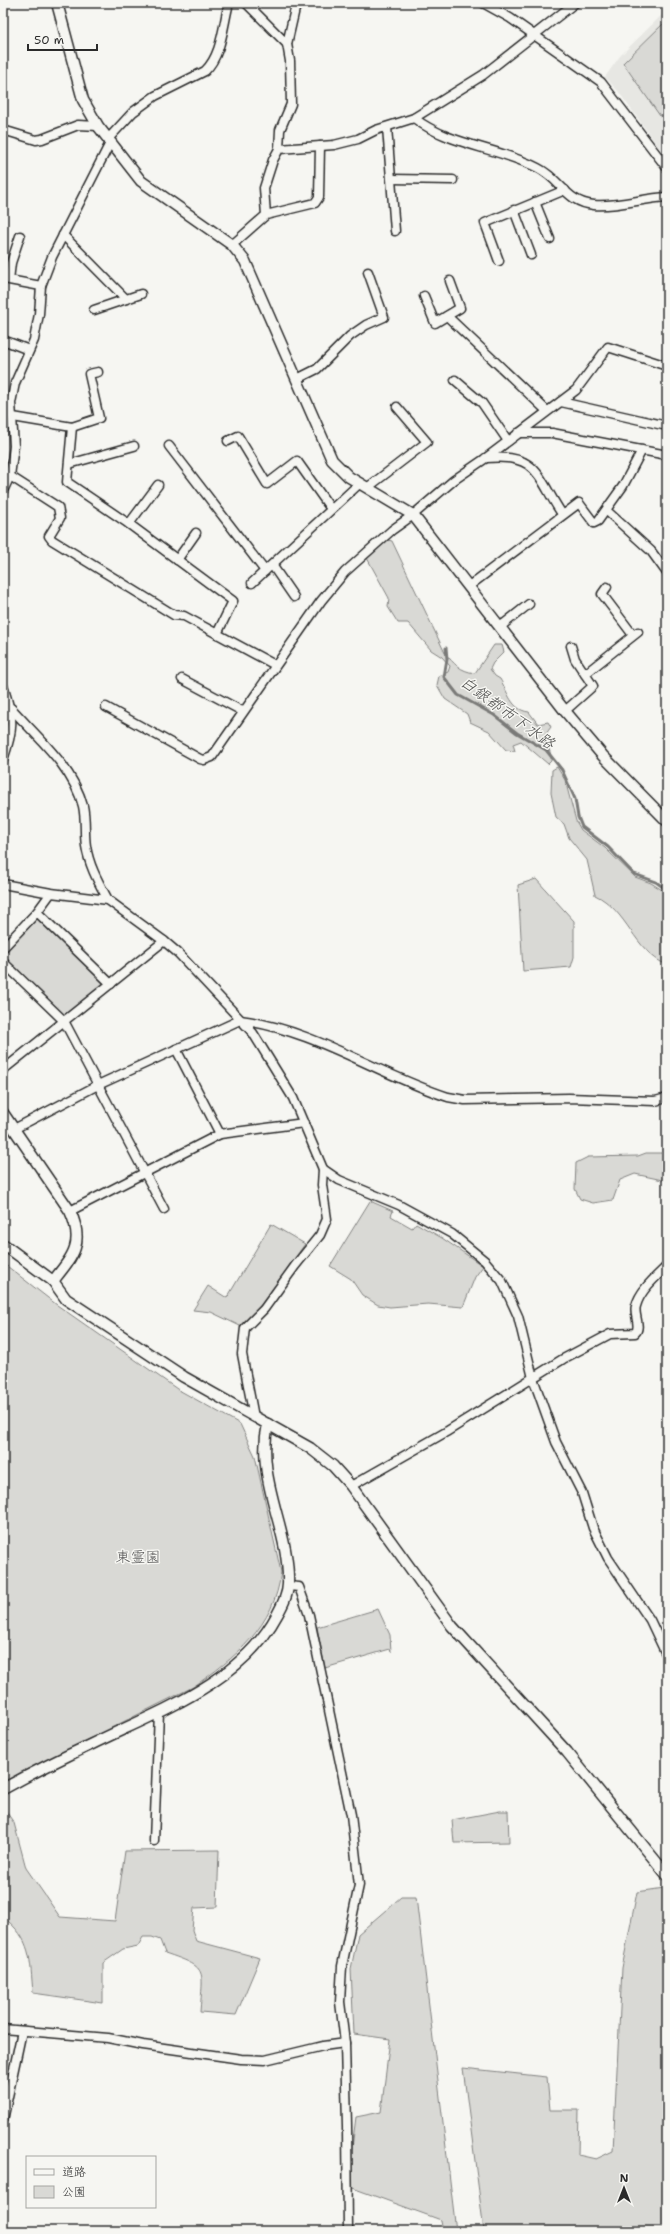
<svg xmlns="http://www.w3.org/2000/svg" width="670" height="2234" viewBox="0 0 670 2234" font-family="'Shantell Sans','Klee One',sans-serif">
<rect width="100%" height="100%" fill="#f6f6f2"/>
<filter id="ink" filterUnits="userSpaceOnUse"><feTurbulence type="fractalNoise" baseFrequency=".025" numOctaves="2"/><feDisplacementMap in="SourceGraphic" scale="8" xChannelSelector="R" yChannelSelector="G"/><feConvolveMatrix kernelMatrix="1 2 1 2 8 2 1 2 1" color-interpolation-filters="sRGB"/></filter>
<g filter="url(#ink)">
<!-- built -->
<path fill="#e7e7e3" d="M667 10V159L618 91 605 77 620 56Z"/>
<!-- green -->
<g fill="#d9d9d5" stroke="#828280">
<path d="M667 20V126L623 63Z"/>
<path d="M388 540 392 541 445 653C454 664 460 671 475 673L494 645H502L504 652 493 663 490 669 495 676 500 679C508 692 511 710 529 712L538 724 548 722 551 727C536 746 552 741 551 761L548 764 521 741 513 744 515 751 506 750 489 731 470 722 467 714 445 699 437 685 439 676 448 672 450 666 442 657 431 650 408 623H398L388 607 389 598 367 558Z"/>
<path d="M557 767 565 780 576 821 581 830 605 848 635 877 651 883 667 893V965C634 951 627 910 595 895L587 860 569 838 564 824 556 817 551 793 552 770Z"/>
<path d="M536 879 574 921V957L571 967 523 971 518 885Z"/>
<path d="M37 912 111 984 64 1021 3 962V948Z"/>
<path d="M646 1153H667V1181L635 1174 620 1180 613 1200 593 1203 580 1199 575 1189 576 1163 588 1157 638 1156Z"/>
<path d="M370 1201 393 1211 391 1216 412 1228 416 1223 442 1238 483 1266 475 1277 463 1307 428 1304 390 1307 378 1305 362 1295 351 1279 330 1266Z"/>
<path d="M271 1224 305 1244 260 1306 240 1326 211 1312 193 1310 208 1286 227 1298Z"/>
<path d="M3 1263 57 1305 177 1389 240 1424 255 1456 281 1572C275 1626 235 1658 193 1687L3 1782Z"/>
<path d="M378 1609 390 1635 391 1652 390 1649 325 1668 317 1627Z"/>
<path d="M3 1807 14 1823 26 1868 60 1917 115 1921 125 1851 219 1850 217 1907 194 1908 192 1930 196 1941 260 1958 236 2015 200 2012C203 1968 209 1968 165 1953L160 1940 152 1937H143L138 1946 123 1949 103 1963V2003L33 1993C30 1960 32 1939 3 1917Z"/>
<path d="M500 1811H508L509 1842 454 1843 452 1820Z"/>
<path d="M664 1888 667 1891V2231H484L463 2068 547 2077 550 2110H579L578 2155 596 2159 613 2151 622 1968 637 1892Z"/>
<path d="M401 1897H416L456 2231H443L441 2220 347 2186 356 2117 381 2112 390 2039 354 2034 351 1969 358 1934Z"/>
</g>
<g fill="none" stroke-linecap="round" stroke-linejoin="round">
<!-- stream -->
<path stroke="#7a7a78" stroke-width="3" d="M446 648 447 659 444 677 458 695 494 715 517 733 546 750 562 770 575 799 578 817 582 827 608 847 634 874 656 882 667 890"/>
<defs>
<g id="minor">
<path d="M483 3 510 18 601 82 667 168"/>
<path d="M287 44 295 9 300 3"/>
<path d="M414 118C450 146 498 147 538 168 562 180 565 202 594 205 618 207 643 198 667 197"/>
<path d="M387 127 395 231"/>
<path d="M3 130 36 140 42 139 78 125 98 126"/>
<path d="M108 139 133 112 155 96 205 71C222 55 223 25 229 3"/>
<path d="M279 149 334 145 358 139 376 130 414 118 483 75 575 3"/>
<path d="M392 179 453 180"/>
<path d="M535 202 550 239"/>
<path d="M514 210 531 255"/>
<path d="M266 215 315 203 319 197 320 146"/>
<path d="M63 235 126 299"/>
<path d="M20 236 11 263 9 280 41 286"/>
<path d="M232 245 266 215 264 188 273 160 279 149 280 130 291 104 290 61 287 44 246 3"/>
<path d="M499 261 485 223 565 190"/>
<path d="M424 296 435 323 460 308 450 281"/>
<path d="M94 310 141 294"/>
<path d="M447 316 547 411"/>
<path d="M3 340 29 350"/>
<path d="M297 379 317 369 350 336 366 325 384 317 368 272"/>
<path d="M455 380 482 403 508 441"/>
<path d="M561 402 667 426"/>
<path d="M13 417 72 427 99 418 89 374 98 372"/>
<path d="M72 427 67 482 129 524 233 601 217 634"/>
<path d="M518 433H552L667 455"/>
<path d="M228 441 238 436 267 484 297 461 331 509"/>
<path d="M169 446 265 571"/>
<path d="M486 458C539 453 537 477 562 514"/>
<path d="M69 464 134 446"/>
<path d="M10 476 58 507 60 518 49 536 52 540 174 615 184 616 275 665"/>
<path d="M367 488 427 442 397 407"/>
<path d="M3 491 10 476 14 446 11 403 15 383 34 340 39 314 41 286 52 257 110 143"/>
<path d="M607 511 651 551 667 573"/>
<path d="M129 524 158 485"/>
<path d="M177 560 196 533"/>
<path d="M272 565 294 597"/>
<path d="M252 583 360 483"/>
<path d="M469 586 579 503 594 523 598 521 623 486 642 450"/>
<path d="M607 587 602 594 633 635"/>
<path d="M500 627 529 604"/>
<path d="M585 674 638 632"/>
<path d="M182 679 242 711"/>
<path d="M3 686C14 719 14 728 3 760"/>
<path d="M106 707 200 759 204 760 212 757 321 601 345 572 392 530 413 515 454 480 486 458 576 390 608 347 667 366"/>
<path d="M11 708C37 737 73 767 83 806 86 819 84 833 86 846 89 866 99 883 108 900"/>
<path d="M565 711 593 686 575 659 571 646"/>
<path d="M3 884 51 893 108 900 164 941 178 953 253 1033 293 1098 323 1169 322 1185 327 1219 320 1235 295 1266 264 1309 245 1328 242 1354 254 1417"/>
<path d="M37 912 111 984"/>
<path d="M3 948 37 912 51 893"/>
<path d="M3 962 64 1021 164 1209"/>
<path d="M176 1049 220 1134"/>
<path d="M3 1070 164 941"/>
<path d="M14 1129 98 1085 240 1020C316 1030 376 1074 448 1097L465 1100 569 1098 655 1101 667 1098"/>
<path d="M323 1169 339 1180 399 1205 452 1234 485 1261 502 1281 518 1316 533 1378 556 1442 582 1493 593 1528 608 1558 650 1620 667 1656"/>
<path d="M70 1211 220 1134 304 1123"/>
<path d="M351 1486 446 1432 563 1359 610 1334 635 1333C642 1327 633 1314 636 1306 640 1290 656 1277 667 1266"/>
<path d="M288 1586 299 1587 309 1615 351 1815 359 1885 342 1966 340 2002 345 2043 347 2126 348 2231"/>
<path d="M154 1841 159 1712"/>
<path d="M3 2029 108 2038 143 2045 241 2059 265 2060 323 2046 345 2043"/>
<path d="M3 2120 22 2031"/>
</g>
<g id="tertiary">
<path d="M57 3 83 100 98 126 141 181 232 245 245 261 332 460 349 477 413 515 565 711 603 756 667 821"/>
<path d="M3 1113 70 1211C85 1243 73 1256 53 1281"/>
<path d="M3 1244 53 1281 66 1299 184 1377 310 1448 333 1466 351 1486 452 1626 567 1752 667 1875"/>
<path d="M3 1789C32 1773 62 1758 92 1744 157 1712 241 1683 277 1615 282 1606 288 1595 288 1584 290 1529 255 1480 268 1424"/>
</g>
</defs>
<!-- minor casing -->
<use href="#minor" stroke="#2b2b2b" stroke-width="11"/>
<!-- tertiary casing -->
<use href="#tertiary" stroke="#2b2b2b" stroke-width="13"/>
<!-- minor -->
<use href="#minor" stroke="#f6f6f2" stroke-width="8"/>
<!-- tertiary -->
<use href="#tertiary" stroke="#f6f6f2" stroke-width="10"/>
</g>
</g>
<g text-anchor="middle" stroke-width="3" stroke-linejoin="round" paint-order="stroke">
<!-- park labels -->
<g font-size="15" fill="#565656" stroke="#f6f6f2">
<text x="138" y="1562">東霊園</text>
</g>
<!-- water labels -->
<g font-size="16" font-style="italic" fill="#525251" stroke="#f6f6f2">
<text transform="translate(508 712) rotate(36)" y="6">白銀都市下水路</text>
</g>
</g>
<!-- margin -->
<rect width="670" height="2234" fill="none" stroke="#f6f6f2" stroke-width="16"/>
<rect x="8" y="8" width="654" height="2218" fill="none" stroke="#2b2b2b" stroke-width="1.5" filter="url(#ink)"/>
<!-- legend -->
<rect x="26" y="2156" width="130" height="52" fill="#f6f6f2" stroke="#a5a5a2"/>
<rect x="34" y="2169" width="20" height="6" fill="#f6f6f2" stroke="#a5a5a2"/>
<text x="62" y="2176" font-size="12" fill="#2b2b2b">道路</text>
<rect x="34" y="2186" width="20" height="12" fill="#d9d9d5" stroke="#a5a5a2"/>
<text x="62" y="2196" font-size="12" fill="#2b2b2b">公園</text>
<!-- north arrow -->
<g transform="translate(624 2188)" stroke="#f6f6f2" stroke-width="3" paint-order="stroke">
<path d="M0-3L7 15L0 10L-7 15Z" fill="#2b2b2b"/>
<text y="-6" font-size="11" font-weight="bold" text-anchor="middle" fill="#2b2b2b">N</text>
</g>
<!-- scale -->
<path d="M28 44v6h69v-6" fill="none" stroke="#2b2b2b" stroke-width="2"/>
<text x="34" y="44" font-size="12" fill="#2b2b2b" stroke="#f6f6f2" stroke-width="3" paint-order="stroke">50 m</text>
</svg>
